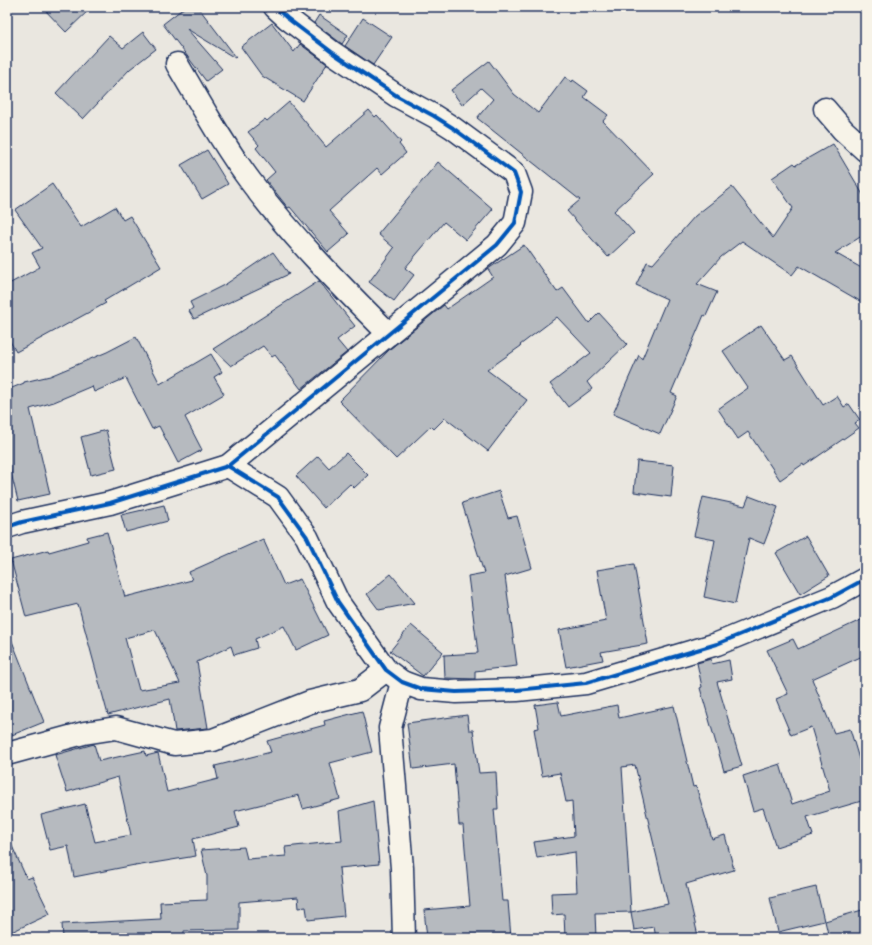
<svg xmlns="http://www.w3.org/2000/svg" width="872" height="945" viewBox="0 0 872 945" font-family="Dekko,sans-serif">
<rect width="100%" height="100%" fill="#eae7e0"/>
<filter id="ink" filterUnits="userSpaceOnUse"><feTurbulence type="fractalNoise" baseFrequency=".025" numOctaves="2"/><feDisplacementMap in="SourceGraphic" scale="8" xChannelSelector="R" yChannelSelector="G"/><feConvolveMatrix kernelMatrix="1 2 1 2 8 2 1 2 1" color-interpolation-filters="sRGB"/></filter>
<g filter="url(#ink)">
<!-- building -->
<g fill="#b6babf" stroke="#1b2f5e" fill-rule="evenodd">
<path d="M42 7H92L66 32Z"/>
<path d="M185 7H198L236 57 235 58 187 29 222 69 206 81 163 24Z"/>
<path d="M319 15 348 35 342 44 314 23Z"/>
<path d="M363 18 392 37 373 65 345 46Z"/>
<path d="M272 23 294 52 300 44 327 64 303 101 262 76 241 47Z"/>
<path d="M143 32 156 49 130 69 83 119 56 93 109 36 123 48Z"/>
<path d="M489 61 514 94 538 113 565 77 572 82 573 80 588 91 584 97 608 115 603 121 654 174 614 211 634 233 608 257 567 211 580 200 477 118 493 99 481 88 462 105 451 90Z"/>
<path d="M289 102 326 147 369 110 375 117 377 115 401 142 399 144 406 153 382 174 377 168 329 211 349 234 328 252 290 207 288 208 266 180 275 172 256 148 259 145 248 132 265 119 267 121Z"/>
<path d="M833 144 865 198V234L835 253 865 270V304L799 266 792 275 742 241 721 257 697 284 717 292 706 316 704 315 671 393 677 396 660 434 613 414 639 355 642 359 667 299 636 285 647 262 653 264 695 216 732 187 773 238 793 208 772 178 794 163 796 165Z"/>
<path d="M207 150 228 184 202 199 181 165Z"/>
<path d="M438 162 493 209 466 240 444 222 405 268 414 275 394 301 369 282 394 248 378 234Z"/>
<path d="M52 184 81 227 115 207 123 220 130 216 161 267 104 301 106 303 16 352 7 336V285L40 267 32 253 42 248 15 210Z"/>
<path d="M524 245 557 292 563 288 589 323 599 313 627 344 587 382 592 389 568 407 550 384 591 353 557 317 520 345 521 346 487 370 527 400 488 451 445 418 434 429 431 426 396 459 339 401 390 349 444 305 447 309 493 277 488 269Z"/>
<path d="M273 252 289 274 194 319 189 311 193 308 190 302 226 284Z"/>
<path d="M319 281 355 326 337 340 347 352 301 389 275 355 272 357 263 346 231 366 213 349Z"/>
<path d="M761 325 785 360 792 356 823 405 837 396 844 407 849 404 860 420 855 423 859 428 804 466 803 464 780 480 748 432 738 439 718 409 748 388 723 351Z"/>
<path d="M136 337 160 384 211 354 222 372 214 377 224 394 185 417 202 450 178 463 159 426 152 429 126 378 94 392 92 386 54 402 30 409 50 494 18 501 7 457V390L24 383V382L50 376 107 352Z"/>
<path d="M106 430 116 469 91 475 81 437Z"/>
<path d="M346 453 368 475 354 488 350 484 324 508 296 476 318 456 329 468Z"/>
<path d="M637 461 674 465 671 497 634 492Z"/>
<path d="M499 491 508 518 517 516 532 568 505 576 517 666 475 671V679L445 678 444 655 478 653 468 576 484 573 462 503Z"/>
<path d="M749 496 778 507 764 544 749 538 735 604 704 597 715 540 694 536 703 497 745 506Z"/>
<path d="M164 505 168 521 126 532 121 515Z"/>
<path d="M107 532 125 597 192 580 189 572 263 539 284 585 300 579 328 635 296 650 284 626 255 639 257 648 234 655 231 646 197 662 208 728 175 731 170 699 108 715 78 604 26 617 11 560 48 550 49 552 88 541 87 537ZM155 630 180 683 139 690 125 638Z"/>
<path d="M806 536 829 576 800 594 776 553Z"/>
<path d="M634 564 648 644 601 652 603 660 566 667 559 630 606 621 597 570Z"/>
<path d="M391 574 415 603 379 610 367 594Z"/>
<path d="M865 618V655L812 679 834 733 850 729 865 779V800L807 817 813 835 776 847 763 808 753 811 743 776 780 764 792 804 830 791 811 727 791 735 776 699 788 694 767 650 793 639 798 649Z"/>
<path d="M411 625 443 652 423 676 390 651Z"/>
<path d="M8 631 44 722 7 737V632Z"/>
<path d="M711 659 712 664 729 660 732 679 717 682 742 766 724 771 700 688 702 687 697 663Z"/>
<path d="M558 702 561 716 617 705 619 718 674 706 693 787 696 786 712 839 725 835 734 870 686 884 698 936 686 938H656L654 927 634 930 631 912 595 913 596 938H565L564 914 552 915 551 893 577 892 575 852 537 858 534 842 574 836 572 801 566 802 560 773 542 776 534 729 539 728 535 705ZM635 765 668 904 631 912 622 767Z"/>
<path d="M362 711 372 752 330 763 340 799 303 809 299 795 235 811 239 827 193 839 196 856 135 866V865L74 877 68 846 50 850 41 815 85 804 95 842 131 835 118 777 67 792 55 755 94 744 99 761 145 751 146 756 158 753 167 792 218 779 215 766 271 752 267 741 325 725 324 721Z"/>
<path d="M467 715 469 730H473L479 773 496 772 498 809H494L502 901H508L511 938H427L424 910 470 906 463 825H459L454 764 413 769 407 723Z"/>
<path d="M373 801 379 864 339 868 344 916 308 920 306 907 299 908 298 897 239 902V930L184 931V938H63L62 924 161 919 160 902 207 900V876L201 850 244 847 247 859 286 856 285 847 342 841 339 811Z"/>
<path d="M7 835 27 879 32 877 50 914 7 934Z"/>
<path d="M816 887 824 921 778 932 770 898Z"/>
<path d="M862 910 865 921V938H829L825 921Z"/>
</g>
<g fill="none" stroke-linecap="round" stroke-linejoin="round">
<defs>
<g id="minor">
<path d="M177 64C201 104 223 145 251 182 292 237 341 286 389 334"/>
<path d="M825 109 843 130 865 150"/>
<path d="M228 466 278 497 307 537 338 602 386 670 402 682 421 689 456 692 517 690 586 683 717 644 832 597 865 579"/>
<path d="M7 527 22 522 110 503 228 466 497 245 515 223 521 192 514 173 453 128 434 116 397 96 333 53 287 18 275 7"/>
<path d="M402 682 390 728 402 868 404 938"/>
<path d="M7 754 84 733 116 728 174 744 213 740 310 702 360 690 386 670"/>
</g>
</defs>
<!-- minor casing -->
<use href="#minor" stroke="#1b2f5e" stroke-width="25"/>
<!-- minor -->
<use href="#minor" stroke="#f7f3e8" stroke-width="22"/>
<defs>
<g id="cycleway">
<path d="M228 466 278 497 307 537 338 602 386 670 402 682 421 689 456 692 517 690 586 683 717 644 832 597 865 579"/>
<path d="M7 527 22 522 110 503 228 466 497 245 515 223 521 192 514 173 453 128 434 116 397 96 333 53 287 18 275 7"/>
</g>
</defs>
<!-- cycleway casing -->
<use href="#cycleway" stroke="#f7f3e8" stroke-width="6"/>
<!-- cycleway -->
<use href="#cycleway" stroke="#0057b8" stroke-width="4"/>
</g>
</g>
<!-- margin -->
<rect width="872" height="945" fill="none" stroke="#f7f3e8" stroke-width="24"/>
<rect x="12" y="12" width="848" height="921" fill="none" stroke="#1b2f5e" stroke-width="1.5" filter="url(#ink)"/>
</svg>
